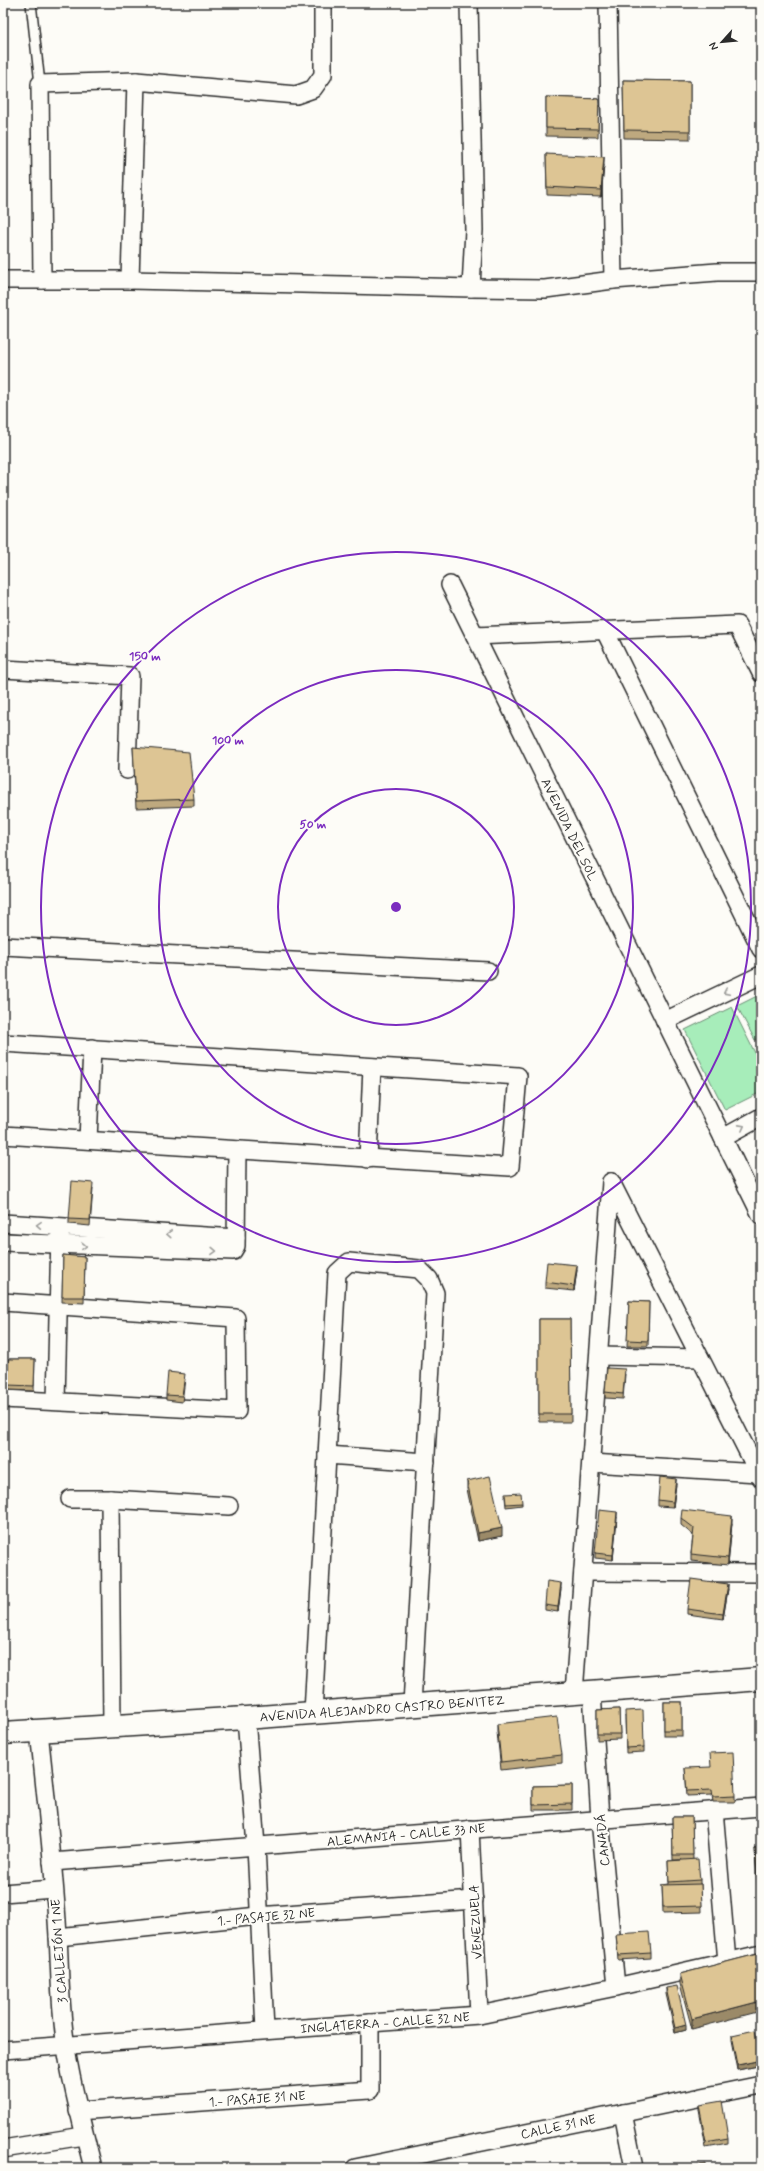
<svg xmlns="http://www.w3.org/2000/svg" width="764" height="2171" viewBox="0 0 764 2171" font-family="Mynerve,sans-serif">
<rect width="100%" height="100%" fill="#fdfcf7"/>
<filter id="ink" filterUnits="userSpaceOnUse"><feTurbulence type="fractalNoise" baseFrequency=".025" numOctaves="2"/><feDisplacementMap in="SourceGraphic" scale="8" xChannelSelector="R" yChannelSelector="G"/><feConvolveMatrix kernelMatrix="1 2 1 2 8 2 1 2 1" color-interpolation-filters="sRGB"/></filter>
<g filter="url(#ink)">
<!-- green -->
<g fill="#a7edba" stroke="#698c72">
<path d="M761 994V1038L755 1040 737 1006Z"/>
<path d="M732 1007 761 1065V1092L725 1110 685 1030Z"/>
</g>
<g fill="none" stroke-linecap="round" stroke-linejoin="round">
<defs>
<path id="service" d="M31 3 40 84"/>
<g id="minor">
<path d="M608 3 613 280"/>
<path d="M3 280H130L471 288 474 230 469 3"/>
<path d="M42 280 40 84 136 81"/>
<path d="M130 280 136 81 296 95 313 89 323 75V3"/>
<path d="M471 288 545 289 613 280 717 272H761"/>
<path d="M450 585 761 1215"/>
<path d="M605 631 761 949"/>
<path d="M475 636 737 625 761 673"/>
<path d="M3 669 130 676 127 770"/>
<path d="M3 946 488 971"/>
<path d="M665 1021 761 975"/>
<path d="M3 1043 518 1076 510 1167 3 1135"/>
<path d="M723 1138 761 1117"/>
<path d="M88 1140 92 1048"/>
<path d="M368 1159 372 1067"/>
<path d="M611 1182 761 1478"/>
<path d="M3 1223 236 1238"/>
<path d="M3 1242 233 1251 236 1246 237 1150"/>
<path d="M3 1302 236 1318 237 1411 3 1399"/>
<path d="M599 1356 700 1358"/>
<path d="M56 1401 60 1233"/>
<path d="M327 1455 426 1462"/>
<path d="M591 1463 758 1473"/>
<path d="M70 1499H110L229 1506"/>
<path d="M110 1499 112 1727"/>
<path d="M583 1572 761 1573"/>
<path d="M592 1692 600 1819 616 1987"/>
<path d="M574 1693 611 1182"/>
<path d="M313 1713 337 1273 349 1262 419 1269 429 1279 435 1293 412 1705"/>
<path d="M246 1718 256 1846 265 2030"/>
<path d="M39 1731C46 1799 54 1867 58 1936 60 1973 60 2010 66 2047 72 2089 83 2127 93 2168"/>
<path d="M714 1810 727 1962"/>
<path d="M470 1829 479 2015"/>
<path d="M52 1862 761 1807"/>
<path d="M3 1893 53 1889"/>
<path d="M58 1937 258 1916 474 1900"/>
<path d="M3 2050 479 2015 616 1987 761 1954"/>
<path d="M78 2111 370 2090V2023"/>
<path d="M623 2113 634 2168"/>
<path d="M3 2149 83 2136"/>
<path d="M355 2168 761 2085"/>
</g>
<path id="tertiary" d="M3 1733 246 1718 761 1679"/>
</defs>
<!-- service casing -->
<use href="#service" stroke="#2b2b2b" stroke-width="12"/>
<!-- minor casing -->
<use href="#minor" stroke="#2b2b2b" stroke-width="20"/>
<!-- tertiary casing -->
<use href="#tertiary" stroke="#2b2b2b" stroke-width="25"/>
<!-- service -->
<use href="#service" stroke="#fdfcf7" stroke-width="9"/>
<!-- minor -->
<use href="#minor" stroke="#fdfcf7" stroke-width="17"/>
<!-- tertiary -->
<use href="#tertiary" stroke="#fdfcf7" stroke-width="22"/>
</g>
<!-- wall -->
<g fill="#bea97f" stroke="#2b2b2b">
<path d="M623 80 690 81V139L624 138Z"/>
<path d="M546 97 599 99 598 137 546 136Z"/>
<path d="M546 154 604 165 601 197 547 195Z"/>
<path d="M133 747 194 799V806L136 808Z"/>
<path d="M93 1188 90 1226 69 1224V1219Z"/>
<path d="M63 1255 85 1257 84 1303 62 1302Z"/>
<path d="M577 1270 574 1291 545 1288V1282Z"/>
<path d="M629 1301 649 1302 648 1346H627Z"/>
<path d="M539 1319H570L571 1422H539Z"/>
<path d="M8 1359H35L34 1391 8 1390Z"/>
<path d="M625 1374 623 1399 605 1398V1392Z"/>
<path d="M185 1379 182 1402 166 1400V1395Z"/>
<path d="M467 1481 502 1536 478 1541 467 1489Z"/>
<path d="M676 1484 673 1507 658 1506V1500Z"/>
<path d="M505 1497 522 1503V1505L506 1507Z"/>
<path d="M617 1517 613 1560 595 1558V1553Z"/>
<path d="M681 1518 732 1523 728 1565 691 1561V1554L693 1535 681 1525Z"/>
<path d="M561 1588 558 1612 545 1610V1605Z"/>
<path d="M728 1589 723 1619 687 1614V1609Z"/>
<rect x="664" y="1702" width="18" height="34"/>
<path d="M619 1709 620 1739 597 1740V1710Z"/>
<path d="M625 1716 644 1747V1752L626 1753Z"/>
<path d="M497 1724 562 1755V1763L501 1770 497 1732Z"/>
<path d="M685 1768 735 1796V1802H713L712 1795 687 1796Z"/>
<path d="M572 1785V1810H533V1786Z"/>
<path d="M672 1817H692L693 1860 700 1880V1884H701L702 1912 663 1913 662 1885 669 1884 668 1861 682 1860H673Z"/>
<path d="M761 1847V1893H758L755 1849Z"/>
<path d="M616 1934 651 1953V1958L618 1960Z"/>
<path d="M761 1953 692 2029 680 1984V1974Z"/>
<path d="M666 1988 686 2030 675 2033 666 1994Z"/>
<path d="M732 2035 761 2059V2065L738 2070 732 2040Z"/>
<path d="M699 2105 728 2138V2143L706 2147 699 2110Z"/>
<path d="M757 2142 761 2168H760L757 2147Z"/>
</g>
<!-- shaded-wall -->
<g fill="#9b8a68" stroke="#2b2b2b">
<path d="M604 157V165L601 197V190Z"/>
<path d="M577 1265V1270L574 1291V1286Z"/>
<path d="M676 1479V1484L673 1507V1502Z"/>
<path d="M617 1512V1517L613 1560V1555Z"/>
<path d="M732 1516V1523L728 1565V1558Z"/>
<path d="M502 1528V1536L478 1541V1533Z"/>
<path d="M561 1583V1588L558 1612V1607Z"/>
<path d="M728 1584V1589L723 1619V1614Z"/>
<path d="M761 2001V2011L692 2029V2019Z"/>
<path d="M686 2025V2030L675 2033V2028Z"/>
<path d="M761 2060V2065L738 2070V2065Z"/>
</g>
<!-- building -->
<g fill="#ddc594" stroke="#2b2b2b">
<path d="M623 80 690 81V131L624 130Z"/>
<path d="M546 97 599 99 598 129 546 128Z"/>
<path d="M546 154 604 157 601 190 547 187Z"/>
<path d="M133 747 189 752 194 799 136 801Z"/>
<path d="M72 1181 93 1183 90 1220 69 1219Z"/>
<path d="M63 1255 85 1257 84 1297H62Z"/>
<path d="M547 1262 577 1265 574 1286 545 1282Z"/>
<path d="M629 1301 649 1302 648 1341 627 1340Z"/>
<path d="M539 1319H570L571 1414H539Z"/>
<path d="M8 1359H35L34 1386 8 1385Z"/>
<path d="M607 1368 625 1369 623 1394 605 1392Z"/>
<path d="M168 1372 185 1374 182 1396 166 1395Z"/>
<path d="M490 1476 502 1528 478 1533 467 1481Z"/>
<path d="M660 1477 676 1479 673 1502 658 1500Z"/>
<path d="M521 1493 522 1503 506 1504 505 1494Z"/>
<path d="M599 1510 617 1512 613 1555 595 1553Z"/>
<path d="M682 1510 732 1516 728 1558 691 1554 694 1528 681 1518Z"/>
<path d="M691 1579 728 1584 723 1614 687 1609Z"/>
<path d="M547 1581 561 1583 558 1607 545 1605Z"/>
<rect x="664" y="1702" width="18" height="28"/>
<path d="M619 1709 620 1734H597V1710Z"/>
<path d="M643 1710 644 1747 626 1748 625 1711Z"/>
<path d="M557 1717 562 1755 501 1762 497 1724Z"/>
<path d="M733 1752 735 1796 713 1797 712 1790 687 1791 685 1768 711 1767 710 1753Z"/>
<path d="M572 1785V1804L533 1805V1786Z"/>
<path d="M672 1817H692L693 1855H673Z"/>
<path d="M761 1847V1885H758L755 1849Z"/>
<path d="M698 1859 700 1880 669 1882 668 1861Z"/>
<path d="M701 1884 702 1906 663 1907 662 1885Z"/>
<path d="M649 1932 651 1953 618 1955 616 1934Z"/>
<path d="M761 1953V2001L692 2019 680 1974Z"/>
<path d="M677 1986 686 2025 675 2028 666 1988Z"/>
<path d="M755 2030 761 2060 738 2065 732 2035Z"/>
<path d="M722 2101 728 2138 706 2142 699 2105Z"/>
<path d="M761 2141V2168L757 2142Z"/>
<path d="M705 2164V2168H688V2167Z"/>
<path d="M731 2165V2168H712Z"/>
</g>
<!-- one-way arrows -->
<defs><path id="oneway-chevron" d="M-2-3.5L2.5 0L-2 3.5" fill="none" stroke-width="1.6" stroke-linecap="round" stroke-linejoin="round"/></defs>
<g stroke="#9e9e9b">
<use href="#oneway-chevron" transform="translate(726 992) rotate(154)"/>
<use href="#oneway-chevron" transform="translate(742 1127) rotate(-28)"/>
<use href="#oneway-chevron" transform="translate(39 1225) rotate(-177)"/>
<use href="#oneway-chevron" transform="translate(169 1234) rotate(-176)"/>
<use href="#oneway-chevron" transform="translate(84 1246) rotate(2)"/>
<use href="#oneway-chevron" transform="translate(214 1251) rotate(2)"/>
</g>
</g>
<!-- distance rings -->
<g fill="none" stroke="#7b2cbf" stroke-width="2">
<circle cx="396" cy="907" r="118"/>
<circle cx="396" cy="907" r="237"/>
<circle cx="396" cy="907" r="355"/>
</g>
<g text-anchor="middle" stroke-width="4" stroke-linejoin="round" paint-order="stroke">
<!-- street labels -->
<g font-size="13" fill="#2b2b2b" stroke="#fdfcf7">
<text transform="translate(570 829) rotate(64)" y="5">AVENIDA DEL SOL</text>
<text transform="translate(382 1708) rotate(-4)" y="5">AVENIDA ALEJANDRO CASTRO BENITEZ</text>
<text transform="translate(406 1834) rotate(-5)" y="5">ALEMANIA - CALLE 33 NE</text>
<text transform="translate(602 1840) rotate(-95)" y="5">CANADÁ</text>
<text transform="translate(266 1916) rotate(-5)" y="5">1.- PASAJE 32 NE</text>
<text transform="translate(475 1922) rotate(-93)" y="5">VENEZUELA</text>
<text transform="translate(58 1951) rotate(-94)" y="5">3 CALLEJÓN 1 NE</text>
<text transform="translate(385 2022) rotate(-4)" y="5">INGLATERRA - CALLE 32 NE</text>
<text transform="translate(257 2098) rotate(-4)" y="5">1.- PASAJE 31 NE</text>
<text transform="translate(558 2126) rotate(-12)" y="5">CALLE 31 NE</text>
</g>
</g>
<circle cx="396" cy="907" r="6" fill="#7b2cbf" stroke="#fdfcf7" stroke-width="2"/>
<g font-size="12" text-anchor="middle" font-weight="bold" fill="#7b2cbf" stroke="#fdfcf7" stroke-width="4" stroke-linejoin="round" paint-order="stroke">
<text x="145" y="660">150 m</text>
<text x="228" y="744">100 m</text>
<text x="313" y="828">50 m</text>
</g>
<!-- margin -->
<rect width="764" height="2171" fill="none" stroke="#fdfcf7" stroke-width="16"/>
<rect x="8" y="8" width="748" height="2155" fill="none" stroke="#2b2b2b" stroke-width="1.5" filter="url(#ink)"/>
<!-- north arrow -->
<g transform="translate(722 42) rotate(243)" stroke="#fdfcf7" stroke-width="3" paint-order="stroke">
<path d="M0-3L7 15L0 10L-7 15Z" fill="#2b2b2b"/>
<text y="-6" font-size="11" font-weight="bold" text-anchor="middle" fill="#2b2b2b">N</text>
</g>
</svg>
